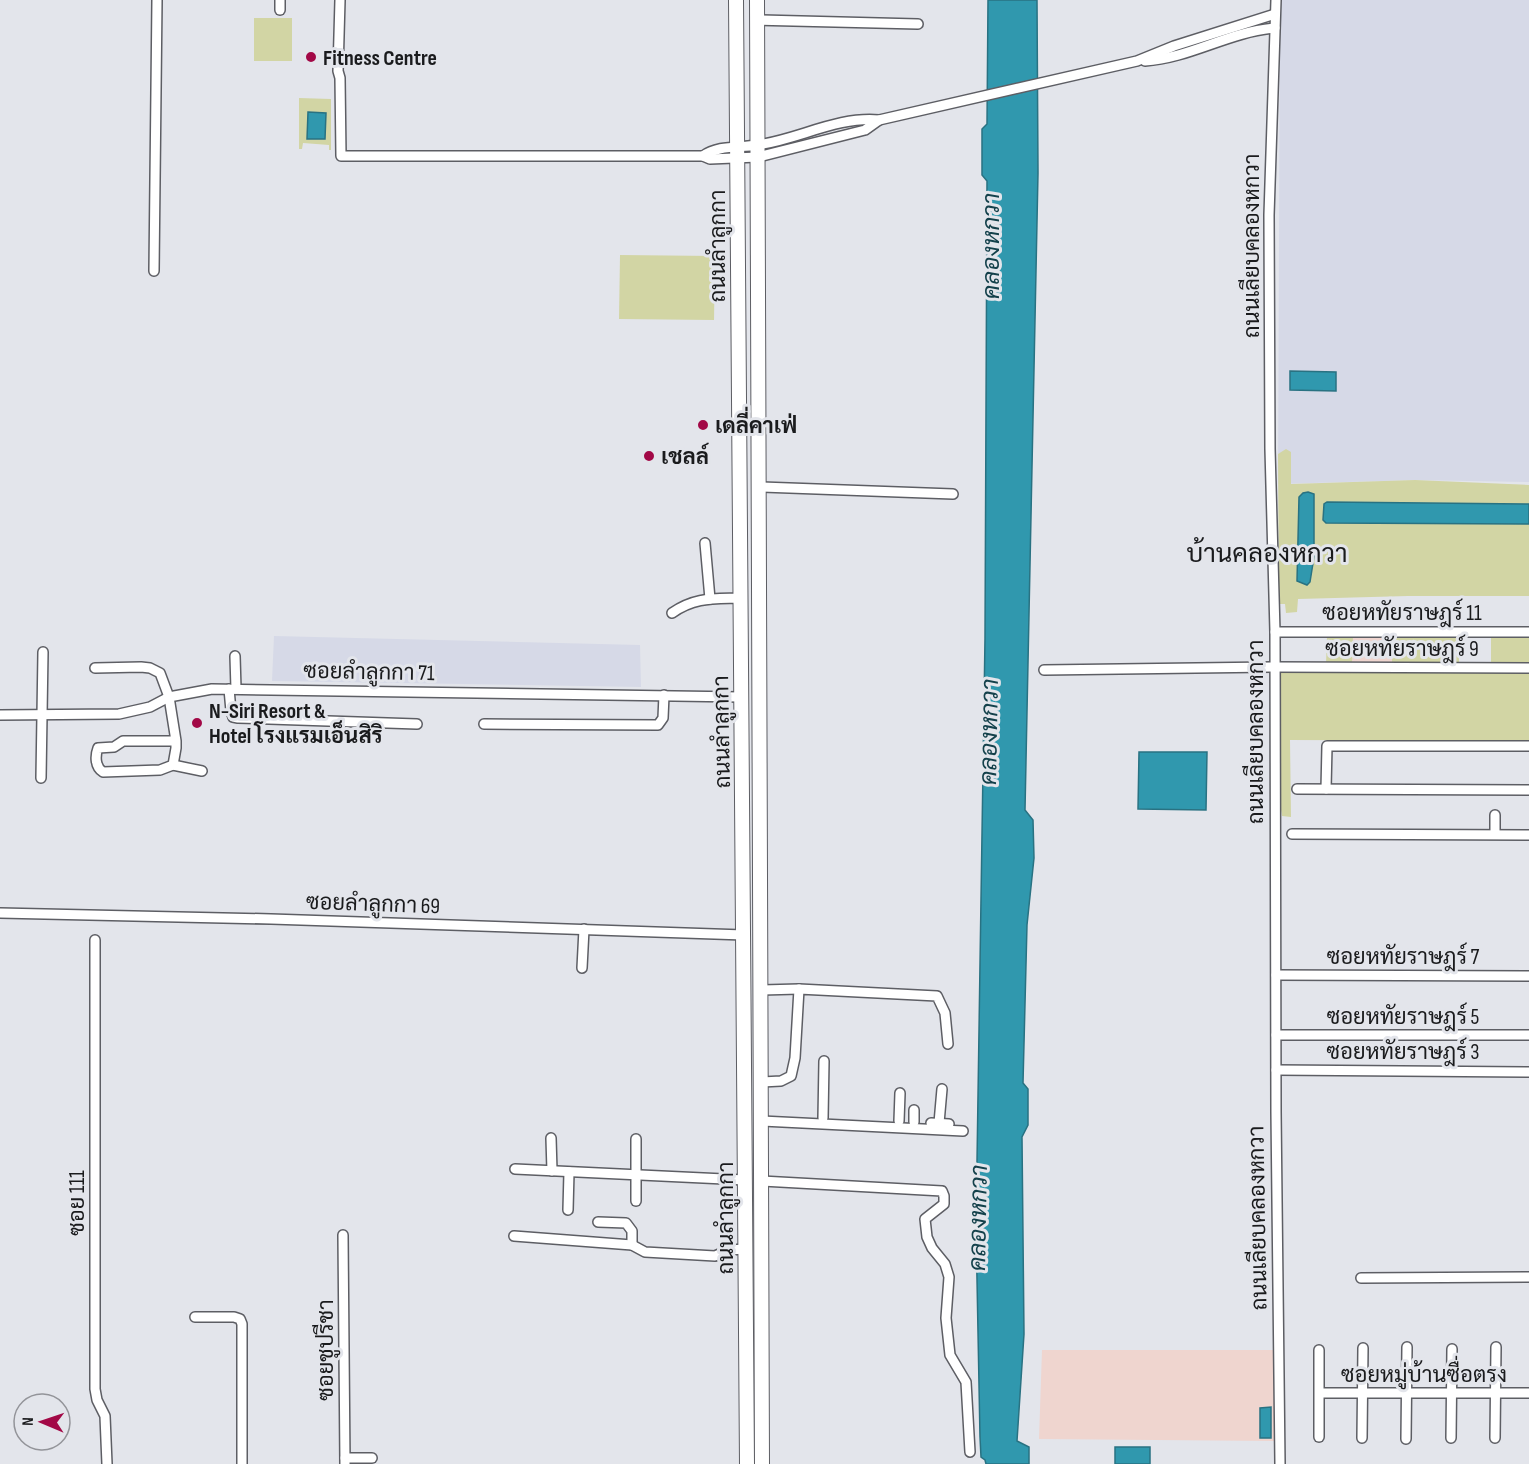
<svg xmlns="http://www.w3.org/2000/svg" width="1529" height="1464" viewBox="0 0 1529 1464" font-family="'Sofia Sans Condensed',Sarabun,sans-serif">
<rect width="100%" height="100%" fill="#e3e5eb"/>
<!-- commercial -->
<g fill="#efd5cf">
<path d="M1392 636V665L1352 664 1353 637Z"/>
<path d="M1042 1350H1274L1276 1441 1039 1439Z"/>
</g>
<!-- built -->
<g fill="#d6d9e7">
<path d="M1280 0H1529V482L1415 480 1278 484Z"/>
<path d="M274 636 640 645 641 687 272 681Z"/>
</g>
<!-- green -->
<g fill="#d2d5a4">
<rect x="254" y="18" width="38" height="43"/>
<path d="M299 98 331 99V150H329V145L303 143 302 149H299Z"/>
<path d="M620 255 715 256 714 320 619 319Z"/>
<path d="M1286 449 1291 452V484L1415 480 1529 485V504L1327 502 1324 504 1323 520 1326 523 1529 524V596H1408L1298 599 1297 612 1286 613 1285 604H1279L1278 454Z"/>
<rect x="1392" y="636" width="67" height="29"/>
<path d="M1529 636V665H1491V637Z"/>
<path d="M1327 637H1353L1352 664H1326Z"/>
<path d="M1281 672H1529V741L1290 740 1291 817 1282 816 1279 798V673Z"/>
</g>
<!-- water -->
<g fill="#3098ae" stroke="#297282" stroke-width="1.5">
<path d="M988 0H1037L1038 173 1025 810 1033 820 1034 858 1027 925 1023 1083 1028 1089V1125L1022 1137 1024 1334 1017 1441 1029 1447V1464H986L985 1460 981 1457 980 1437 976 1227 985 638 987 181 982 175V129L987 124Z"/>
<path d="M308 112 326 113 325 139H307Z"/>
<path d="M1290 371 1336 372V391L1290 390Z"/>
<path d="M1308 492 1314 494V557L1310 582 1307 585 1297 581 1299 497 1303 493Z"/>
<path d="M1327 502 1529 504V524L1326 523 1323 520 1324 504Z"/>
<path d="M1139 752H1207L1206 810 1138 809Z"/>
<path d="M1271 1407V1438H1260V1408Z"/>
<rect x="1115" y="1447" width="35" height="17"/>
</g>
<g fill="none" stroke-linecap="round" stroke-linejoin="round">
<defs>
<g id="street">
<path d="M280 0V10"/>
<path d="M340 0 338 71 340 78 341 156H703L710 159 758 157 865 130 879 120"/>
<path d="M1276 0 1269 215 1270 449 1275 632 1276 1112 1280 1464"/>
<path d="M757 20 918 24"/>
<path d="M1145 61C1190 58 1228 32 1275 28"/>
<path d="M703 156C718 145 739 148 757 145 797 140 837 116 879 120L1137 61 1174 46 1275 14"/>
<path d="M154 271 157 0"/>
<path d="M759 487 953 494"/>
<path d="M705 543 710 599"/>
<path d="M672 613C695 597 713 599 740 598"/>
<path d="M1275 632H1529"/>
<path d="M235 656 236 689"/>
<path d="M95 668 141 667 150 668 160 673 169 697 176 741V748L173 765 160 770 103 772C95 767 95 756 98 748L114 747 123 741H176"/>
<path d="M1044 670 1274 667 1529 668"/>
<path d="M229 689 231 711 233 717 238 718 417 724"/>
<path d="M0 715 119 714 150 707 169 697 212 689 741 697"/>
<path d="M484 724 658 725 663 718 664 695"/>
<path d="M173 765 202 771"/>
<path d="M41 778 43 652"/>
<path d="M1297 789 1529 790"/>
<path d="M1326 789 1327 746H1529"/>
<path d="M1292 834 1529 835"/>
<path d="M1495 834V815"/>
<path d="M0 913 271 919 744 935"/>
<path d="M95 940V1389L97 1400 105 1416 107 1464"/>
<path d="M582 968 584 929"/>
<path d="M1276 975 1529 976"/>
<path d="M761 990 799 989"/>
<path d="M1276 1035H1529"/>
<path d="M1276 1070 1529 1072"/>
<path d="M761 1082 781 1081 791 1076 795 1058 799 989 937 996 945 1013 948 1044"/>
<path d="M914 1110V1122"/>
<path d="M823 1118 824 1061"/>
<path d="M761 1121 963 1131"/>
<path d="M899 1121 900 1093"/>
<path d="M931 1123 949 1124"/>
<path d="M939 1123 942 1089"/>
<path d="M551 1138 552 1171"/>
<path d="M515 1169 745 1180"/>
<path d="M761 1181 942 1191 944 1196V1204L925 1219 927 1237 932 1248 945 1264 949 1277 946 1318 950 1355 966 1382 970 1452"/>
<path d="M636 1201V1139"/>
<path d="M568 1210 569 1172"/>
<path d="M598 1222 626 1223 632 1231V1245"/>
<path d="M343 1235 345 1464"/>
<path d="M514 1236 632 1245 645 1252 715 1256 728 1250 746 1249"/>
<path d="M1361 1278 1529 1277"/>
<path d="M195 1317H234L240 1319 242 1324V1464"/>
<path d="M1320 1393H1529"/>
<path d="M1319 1437V1350"/>
<path d="M1362 1438 1363 1348"/>
<path d="M1451 1438 1452 1349"/>
<path d="M1495 1438 1496 1347"/>
<path d="M1406 1439 1407 1347"/>
<path d="M345 1458H372"/>
</g>
<g id="secondary">
<path d="M736 0 747 1464"/>
<path d="M757 0 762 1464"/>
</g>
</defs>
<!-- street casing -->
<use href="#street" stroke="#5d5e64" stroke-width="12"/>
<!-- secondary casing -->
<use href="#secondary" stroke="#5d5e64" stroke-width="16"/>
<!-- street -->
<use href="#street" stroke="#fff" stroke-width="9"/>
<!-- secondary -->
<use href="#secondary" stroke="#fff" stroke-width="14"/>
</g>
<!-- markers -->
<g fill="#a20846" stroke="#e3e5eb" stroke-width="2">
<circle cx="311" cy="57" r="6"/>
<circle cx="703" cy="425" r="6"/>
<circle cx="649" cy="456" r="6"/>
<circle cx="197" cy="723" r="6"/>
</g>
<g text-anchor="middle" stroke-width="6" stroke-linejoin="round" paint-order="stroke">
<!-- poi labels -->
<g font-size="22" font-weight="bold" fill="#1a1b1d" stroke="#e3e5eb" text-anchor="start">
<text x="323" y="65">Fitness Centre</text>
<text x="715" y="433">เดลี่คาเฟ่</text>
<text x="661" y="464">เชลล์</text>
<text x="209" y="718">N-Siri Resort &amp;<tspan x="209" dy="25">Hotel โรงแรมเอ็นสิริ</tspan></text>
</g>
<!-- street labels -->
<g font-size="22" fill="#1a1b1d" stroke="#e3e5eb">
<text transform="translate(717 246) rotate(-90)" y="8">ถนนลำลูกกา</text>
<text transform="translate(1251 246) rotate(-90)" y="8">ถนนเลียบคลองหกวา</text>
<text x="1402" y="620">ซอยหทัยราษฎร์ 11</text>
<text x="1402" y="656">ซอยหทัยราษฎร์ 9</text>
<text transform="translate(369 671) rotate(1)" y="8">ซอยลำลูกกา 71</text>
<text transform="translate(721 732) rotate(-91)" y="8">ถนนลำลูกกา</text>
<text transform="translate(1255 732) rotate(-90)" y="8">ถนนเลียบคลองหกวา</text>
<text transform="translate(373 903) rotate(2)" y="8">ซอยลำลูกกา 69</text>
<text x="1403" y="964">ซอยหทัยราษฎร์ 7</text>
<text x="1403" y="1024">ซอยหทัยราษฎร์ 5</text>
<text x="1403" y="1059">ซอยหทัยราษฎร์ 3</text>
<text transform="translate(76 1203) rotate(-90)" y="8">ซอย 111</text>
<text transform="translate(725 1218) rotate(-90)" y="8">ถนนลำลูกกา</text>
<text transform="translate(1257 1218) rotate(-91)" y="8">ถนนเลียบคลองหกวา</text>
<text transform="translate(325 1350) rotate(-90)" y="8">ซอยชูปรีชา</text>
<text x="1424" y="1382">ซอยหมู่บ้านซื่อตรง</text>
</g>
<!-- water labels -->
<g font-size="24" font-style="italic" fill="#14414b" stroke="#e3e5eb">
<text transform="translate(991 246) rotate(-90)" y="8">คลองหกวา</text>
<text transform="translate(989 732) rotate(-89)" y="8">คลองหกวา</text>
<text transform="translate(978 1218) rotate(-89)" y="8">คลองหกวา</text>
</g>
<!-- quarter labels -->
<g font-size="26" fill="#1a1b1d" stroke="#e3e5eb">
<text x="1267" y="562">บ้านคลองหกวา</text>
</g>
</g>
<!-- north arrow -->
<g transform="translate(42 1422) rotate(272)"><circle r="28" fill="#e3e5eb" stroke="#939499" stroke-width="1.5"/>
<path d="M0-4.5L10 22L0 15L-10 22Z" fill="#a20846"/>
<text y="-9" font-size="16" font-weight="bold" text-anchor="middle" fill="#1a1b1d">N</text>
</g>
</svg>
